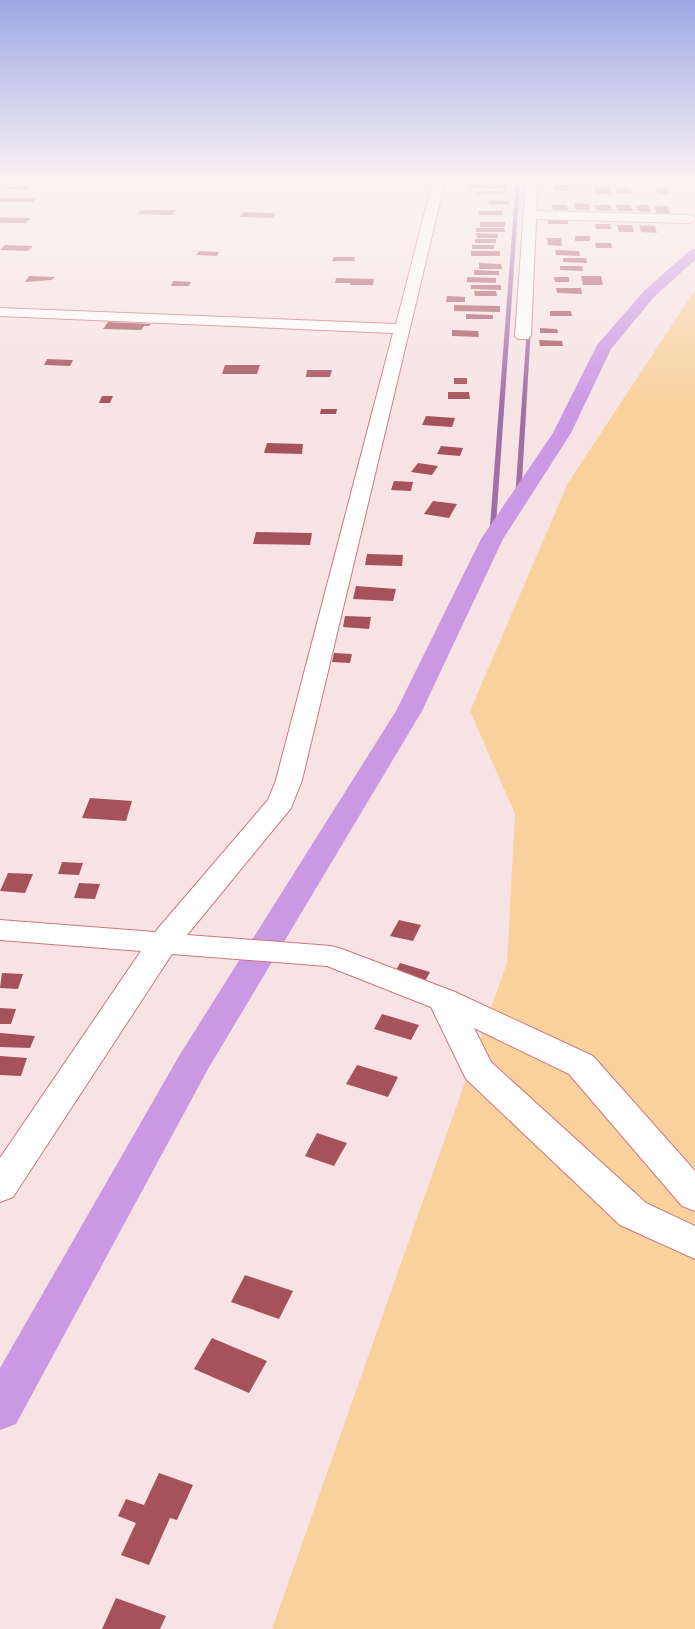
<svg xmlns="http://www.w3.org/2000/svg" width="695" height="1629" viewBox="0 0 695 1629" font-family="'Noto Sans',sans-serif">
<rect width="100%" height="100%" fill="#f7e3e4"/>
<!-- green -->
<path fill="#f9d19c" d="M695 290V1629H272L507 963 515 814 470 711 568 483Z"/>
<g fill="none" stroke-linecap="round" stroke-linejoin="round">
<!-- stream -->
<g fill="#9e70a6" fill-rule="evenodd">
<path d="M516 181H520L495 539 492 541 489 539Z"/>
<path d="M529 326 531 327 521 499 518 501 515 499 527 327Z"/>
</g>
<!-- canal -->
<path fill="#cb98e4" fill-rule="evenodd" d="M695 249V260L654 297 611 349 571 433 503 539 422 711 208 1069 16 1424 0 1430V1368L179 1056 396 711 481 539 553 433 597 345 644 291 690 250Z"/>
</g>
<!-- building -->
<g fill="#a5525b">
<path d="M469 184H505L506 190 469 187Z"/>
<path d="M553 185H568L569 191H554Z"/>
<path d="M8 187H30L27 190 5 189Z"/>
<path d="M593 187H609L611 194H595Z"/>
<path d="M616 187 630 188 632 194 618 193Z"/>
<path d="M656 188H668L670 194H658Z"/>
<path d="M477 191H503V195L477 194Z"/>
<path d="M0 198H36L33 202H0Z"/>
<path d="M489 201H508L509 205 489 204Z"/>
<path d="M574 203 588 204 590 210H576Z"/>
<path d="M552 205H567L568 210H553Z"/>
<path d="M595 205H610L612 211 596 210Z"/>
<path d="M616 205H630L633 211H618Z"/>
<path d="M636 205H648L651 212 638 211Z"/>
<path d="M654 206H667L670 213H656Z"/>
<path d="M141 210H176L172 215 138 214Z"/>
<path d="M478 211H502L503 215H479Z"/>
<path d="M243 212 275 213 273 218 240 217Z"/>
<path d="M0 217 30 218 26 223H0Z"/>
<rect x="548" y="220" width="20" height="4"/>
<rect x="480" y="222" width="25" height="5"/>
<path d="M595 224H610L611 229H596Z"/>
<path d="M617 225H632L634 232H619Z"/>
<path d="M639 225 655 226 657 233 641 232Z"/>
<path d="M476 228H504L505 232H476Z"/>
<path d="M476 233 498 234V238H477Z"/>
<rect x="575" y="236" width="15" height="5"/>
<path d="M547 238H561L562 246 548 245Z"/>
<rect x="475" y="239" width="21" height="4"/>
<path d="M595 243H611L612 248H596Z"/>
<path d="M5 245 33 246 28 251 0 250Z"/>
<rect x="472" y="245" width="22" height="4"/>
<path d="M555 250 579 251 580 256 556 255Z"/>
<path d="M199 251 219 252 217 256 196 255Z"/>
<rect x="471" y="251" width="29" height="5"/>
<path d="M334 257H355L354 261H332Z"/>
<path d="M563 258H586L587 263 563 262Z"/>
<path d="M479 263 501 264 502 269H479Z"/>
<path d="M560 266H582L583 271 560 270Z"/>
<path d="M474 270 499 271V275H474Z"/>
<path d="M29 276 55 277 52 280 25 282Z"/>
<path d="M581 276H601L603 285H583Z"/>
<path d="M467 277 496 278V283L467 282Z"/>
<path d="M554 277H569V282H555Z"/>
<path d="M336 278 374 279 373 285H350V283H335Z"/>
<path d="M173 281 191 282 189 286H171Z"/>
<path d="M471 285H501V290L471 289Z"/>
<path d="M556 288H581L582 294 557 293Z"/>
<path d="M474 291H496L497 296H475Z"/>
<path d="M447 296 465 297V302H446Z"/>
<path d="M454 305 500 306V312L454 311Z"/>
<path d="M550 311H571L572 316H550Z"/>
<path d="M466 314 493 315V319H466Z"/>
<path d="M108 322 151 324 149 326H144L141 330 103 329Z"/>
<path d="M540 328 557 329 558 333H540Z"/>
<path d="M452 330 478 331 479 337 452 336Z"/>
<path d="M539 340 562 341 563 346H540Z"/>
<path d="M47 359 73 360 70 366 44 365Z"/>
<path d="M225 365H260L257 374H222Z"/>
<path d="M307 370H332L330 377H306Z"/>
<rect x="454" y="378" width="13" height="6"/>
<path d="M448 392H469L470 399H448Z"/>
<path d="M102 396H113L110 403H99Z"/>
<path d="M321 409H337L336 414H320Z"/>
<path d="M426 416 455 418 452 427 422 425Z"/>
<path d="M267 443 303 444 302 454 264 453Z"/>
<path d="M441 446 463 448 460 456 437 454Z"/>
<path d="M418 463 438 466 432 475 411 472Z"/>
<path d="M394 481 413 482 411 491 391 490Z"/>
<path d="M433 501 457 504 449 518 424 514Z"/>
<path d="M256 532 312 533 310 545 253 544Z"/>
<path d="M367 554 403 555 402 566 365 565Z"/>
<path d="M356 586 396 589 393 601 353 599Z"/>
<path d="M345 616 371 617 369 629 343 627Z"/>
<path d="M334 653 352 654 350 663 332 662Z"/>
<path d="M90 798 132 801 126 821 82 818Z"/>
<path d="M62 862 83 863 79 875 58 874Z"/>
<path d="M8 873 33 874 25 893 0 891Z"/>
<path d="M79 883 100 884 95 899 74 898Z"/>
<path d="M399 920 421 925 413 941 390 936Z"/>
<path d="M400 963 430 972 423 985 393 976Z"/>
<path d="M2 973 23 974 18 989 0 988Z"/>
<path d="M0 1008 16 1009 11 1024H0Z"/>
<path d="M382 1014 419 1025 411 1040 374 1029Z"/>
<path d="M0 1033 35 1036 30 1048 0 1047Z"/>
<path d="M0 1056 27 1058 21 1076 0 1075Z"/>
<path d="M357 1065 398 1077 388 1097 346 1084Z"/>
<path d="M317 1133 347 1143 334 1166 305 1156Z"/>
<path d="M245 1275 293 1291 279 1319 231 1302Z"/>
<path d="M212 1338 267 1361 249 1393 194 1369Z"/>
<path d="M159 1473 193 1485 177 1520 170 1518 149 1565 121 1555 136 1523 118 1516 126 1499 144 1505Z"/>
<path d="M116 1598 166 1616 160 1629H102Z"/>
</g>
<g fill="none" stroke-linecap="round" stroke-linejoin="round">
<defs>
<g id="minor">
<path d="M433 181H445L302 780 291 808 187 935 331 946 342 949 455 992 593 1056 695 1171V1211L682 1206 569 1074 474 1028 491 1062 646 1203 695 1226V1259L620 1225 466 1079 431 1007 327 966 172 954 13 1197 0 1202V1158L141 951 0 940V920L155 932 268 800 276 780 393 333 0 316V308L396 324Z"/>
<path d="M526 181H538L536 211 689 215 693 216 695 219 689 223 536 219 531 336 528 339H518L515 336Z"/>
<path d="M559 181H695V187L565 184Z"/>
</g>
</defs>
<!-- minor casing -->
<use href="#minor" stroke="#ce777f" stroke-width="2"/>
<!-- minor -->
<use href="#minor" fill="#fff" fill-rule="evenodd"/>
</g>
<!-- sky -->
<linearGradient id="sky" x2="0" y2="1"><stop stop-color="#9ca9e6"/><stop offset="0.44" stop-color="#fbf2f3"/><stop offset="1" stop-color="#fbf2f3" stop-opacity="0"/></linearGradient>
<rect width="695" height="409" fill="url(#sky)"/>
</svg>
